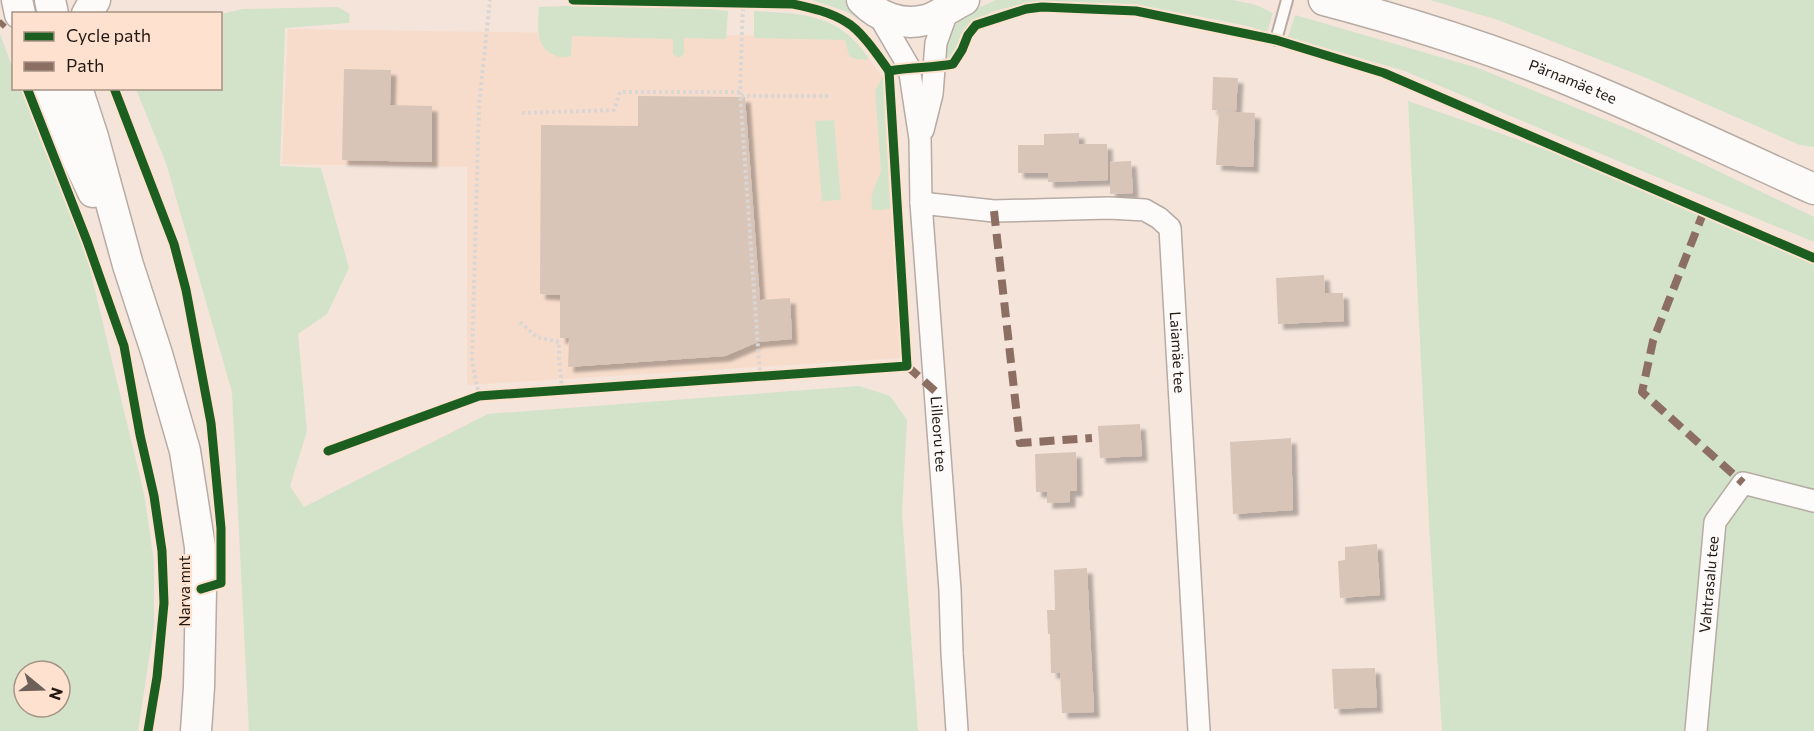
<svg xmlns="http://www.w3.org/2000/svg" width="1814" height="731" viewBox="0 0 1814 731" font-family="Commissioner,sans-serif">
<defs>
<filter id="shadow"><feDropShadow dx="5.5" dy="5.5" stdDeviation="1.5" flood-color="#0004"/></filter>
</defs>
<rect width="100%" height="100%" fill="#f4e4da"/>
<!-- built -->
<path fill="#f7dccb" d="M288 29 844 37 868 57 883 78 901 358 467 385V167L282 164Z"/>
<!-- green -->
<g fill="#d2e3ca" fill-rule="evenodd">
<path d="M812 0H845L861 17 857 18 845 11Z"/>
<path d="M996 0H1233L1256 5 1273 13 1267 32 1248 26 1135 4 1034 2 993 11 968 25 961 35 953 55 949 58 944 57C950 20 964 14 996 0Z"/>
<path d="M1430 0H1814V147L1800 145 1644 77 1498 20Z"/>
<path d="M564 6 692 7 728 11 726 39 684 38V54L679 58 673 54V39L572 36 571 56C564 58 559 58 552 54 535 46 538 23 539 7Z"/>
<path d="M338 7 350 14 349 23 285 28 280 166 321 168 349 268 327 314 298 334 307 431 290 486 304 507 488 414 859 386 890 396 907 420 902 513 918 731H249L232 392 166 163 136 89 220 88 221 14 243 9Z"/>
<path d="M754 11C804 14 837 13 868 57L867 60 855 59 849 56 845 40 754 38Z"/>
<path d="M1295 15 1478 68 1638 133 1814 217V242L1565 139 1405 71 1288 37Z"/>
<path d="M0 34 13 69 14 88 21 89 86 253 144 494 154 561V626L138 731H0ZM24 671H60V707H24Z"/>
<path d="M883 76 890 208 884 210H873C868 194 877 185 881 170L875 91Z"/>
<path d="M1408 101 1547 150 1814 264V731H1442L1430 541Z"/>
<path d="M834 120 841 200 822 201 815 121Z"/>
</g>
<!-- building -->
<g fill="#d9c5b8" filter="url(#shadow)">
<path d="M344 69 391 70 390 105 432 106V162L342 160Z"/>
<path d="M1213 77 1238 78 1236 111 1212 110Z"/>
<path d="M638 96 745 97 760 300 790 298 792 339 758 342 725 356 568 367 569 338H560V295L540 294 541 125 638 126Z"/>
<path d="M1219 111 1255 113 1253 167 1216 165Z"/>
<path d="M1079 133V144H1107L1108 180 1048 182V173H1018V145H1044V134Z"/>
<path d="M1131 161 1133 193 1110 194V162Z"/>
<path d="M1324 275 1325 293H1343L1344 321 1278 324 1276 278Z"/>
<path d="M1140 424 1142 456 1100 458 1098 426Z"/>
<path d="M1291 438 1293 510 1233 514 1230 442Z"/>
<path d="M1076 452 1077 491H1070V502L1047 503V492H1036L1035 454Z"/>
<path d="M1377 544 1380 595 1340 598 1338 561 1345 560V547Z"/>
<path d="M1087 568 1094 712 1062 713 1060 673H1051L1050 634H1048L1047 610H1055L1054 570Z"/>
<path d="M1375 668 1377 707 1334 709 1332 669Z"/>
</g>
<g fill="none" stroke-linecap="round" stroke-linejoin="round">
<defs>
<path id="lane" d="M1276 40 1287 0"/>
<g id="street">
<path id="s1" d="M878 14 909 67 920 139 921 203 950 590 952 653 957 731"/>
<path d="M923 130 932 94 936 43 949 7"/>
<path id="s2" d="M921 203 994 211 1109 208 1145 210 1159 218 1170 228 1199 731"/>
<path id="s3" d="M1696 731 1715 522 1743 483 1814 501"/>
</g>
<g id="secondary">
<path d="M17 0 20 14"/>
<path d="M50 0 53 14"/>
<path d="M862 0C878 17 902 26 926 20 938 17 953 5 964 0"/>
<path id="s4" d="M1324 0C1415 24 1506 53 1593 90 1667 121 1740 156 1814 189"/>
<path d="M87 14 95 0"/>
<path d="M49 88 69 141 93 192"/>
<path d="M77 88 93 137 128 265 157 354 185 451 200 547 201 589 199 687 196 731"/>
</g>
</defs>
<!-- lane casing -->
<use href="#lane" stroke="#b7aba4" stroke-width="14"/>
<!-- street casing -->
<use href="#street" stroke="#b7aba4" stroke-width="24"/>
<!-- secondary casing -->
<use href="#secondary" stroke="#b7aba4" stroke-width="33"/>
<!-- path -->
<g stroke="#dad6d3" stroke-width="4" stroke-dasharray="3 3" stroke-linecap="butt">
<path d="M743 2 740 92 760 376"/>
<path d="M741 96H830"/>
<path d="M522 113 614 110 620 92H740"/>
<path d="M520 322 537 337 559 342V357L562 390"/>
<path d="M479 396 472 361 479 105 490 0"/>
</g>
<!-- lane -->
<use href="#lane" stroke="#fdfbf9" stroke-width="10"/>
<!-- street -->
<use href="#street" stroke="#fdfbf9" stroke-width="21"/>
<!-- secondary -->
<use href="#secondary" stroke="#fdfbf9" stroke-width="30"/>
<!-- quiet -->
<g stroke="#8d6e63" stroke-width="8" stroke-dasharray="15 8" stroke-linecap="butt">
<path d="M0 26 4 22"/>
<path d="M994 211 1020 443 1092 438"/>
<path d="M1704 211 1653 341 1642 392 1743 483"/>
<path d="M907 366 935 391"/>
</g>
<defs>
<g id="cycleway">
<path d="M573 0 793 4C812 8 830 12 846 22 861 30 879 57 889 71 911 67 932 68 953 64L962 50 968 35 976 25 1026 9 1042 7 1136 11 1276 40 1384 73 1814 258"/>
<path d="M27 88 87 241 124 346 140 435 154 496 162 551 164 603 157 677 148 731"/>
<path d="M114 88 174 244 186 290 211 423 221 528V583L201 589"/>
<path d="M328 451 479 396 907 366 889 71"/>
</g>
</defs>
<!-- cycleway casing -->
<use href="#cycleway" stroke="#fee2cf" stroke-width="13"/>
<!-- cycleway -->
<use href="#cycleway" stroke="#1b5e20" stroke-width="9"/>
</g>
<g text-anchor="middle" stroke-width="4.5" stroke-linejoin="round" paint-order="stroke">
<!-- street labels -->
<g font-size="15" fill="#231913" stroke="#fee2cf">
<text dy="5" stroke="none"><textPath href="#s4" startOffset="262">Pärnamäe tee</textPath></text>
<text dy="5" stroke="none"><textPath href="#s2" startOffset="380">Laiamäe tee</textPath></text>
<text dy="5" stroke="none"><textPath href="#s1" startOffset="430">Lilleoru tee</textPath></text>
<text dy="5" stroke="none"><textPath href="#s3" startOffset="147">Vahtrasalu tee</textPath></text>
<text transform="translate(185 591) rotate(-90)" y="5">Narva mnt</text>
</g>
</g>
<!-- legend -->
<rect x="12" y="12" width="210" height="78" fill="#fee2cf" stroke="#a69284" stroke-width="1.5"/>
<rect x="24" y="32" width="30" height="9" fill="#1b5e20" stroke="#a69284" stroke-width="1.5"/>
<text x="66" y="42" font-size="18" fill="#231913">Cycle path</text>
<rect x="24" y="62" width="30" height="9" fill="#8d6e63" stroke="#a69284" stroke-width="1.5"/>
<text x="66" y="72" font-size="18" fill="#231913">Path</text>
<!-- north arrow -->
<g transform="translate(42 689) rotate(109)"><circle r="28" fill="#fee2cf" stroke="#a69284" stroke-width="1.5"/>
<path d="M0-4.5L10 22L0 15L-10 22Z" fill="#6c6059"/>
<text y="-9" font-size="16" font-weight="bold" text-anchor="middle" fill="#231913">N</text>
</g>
</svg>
